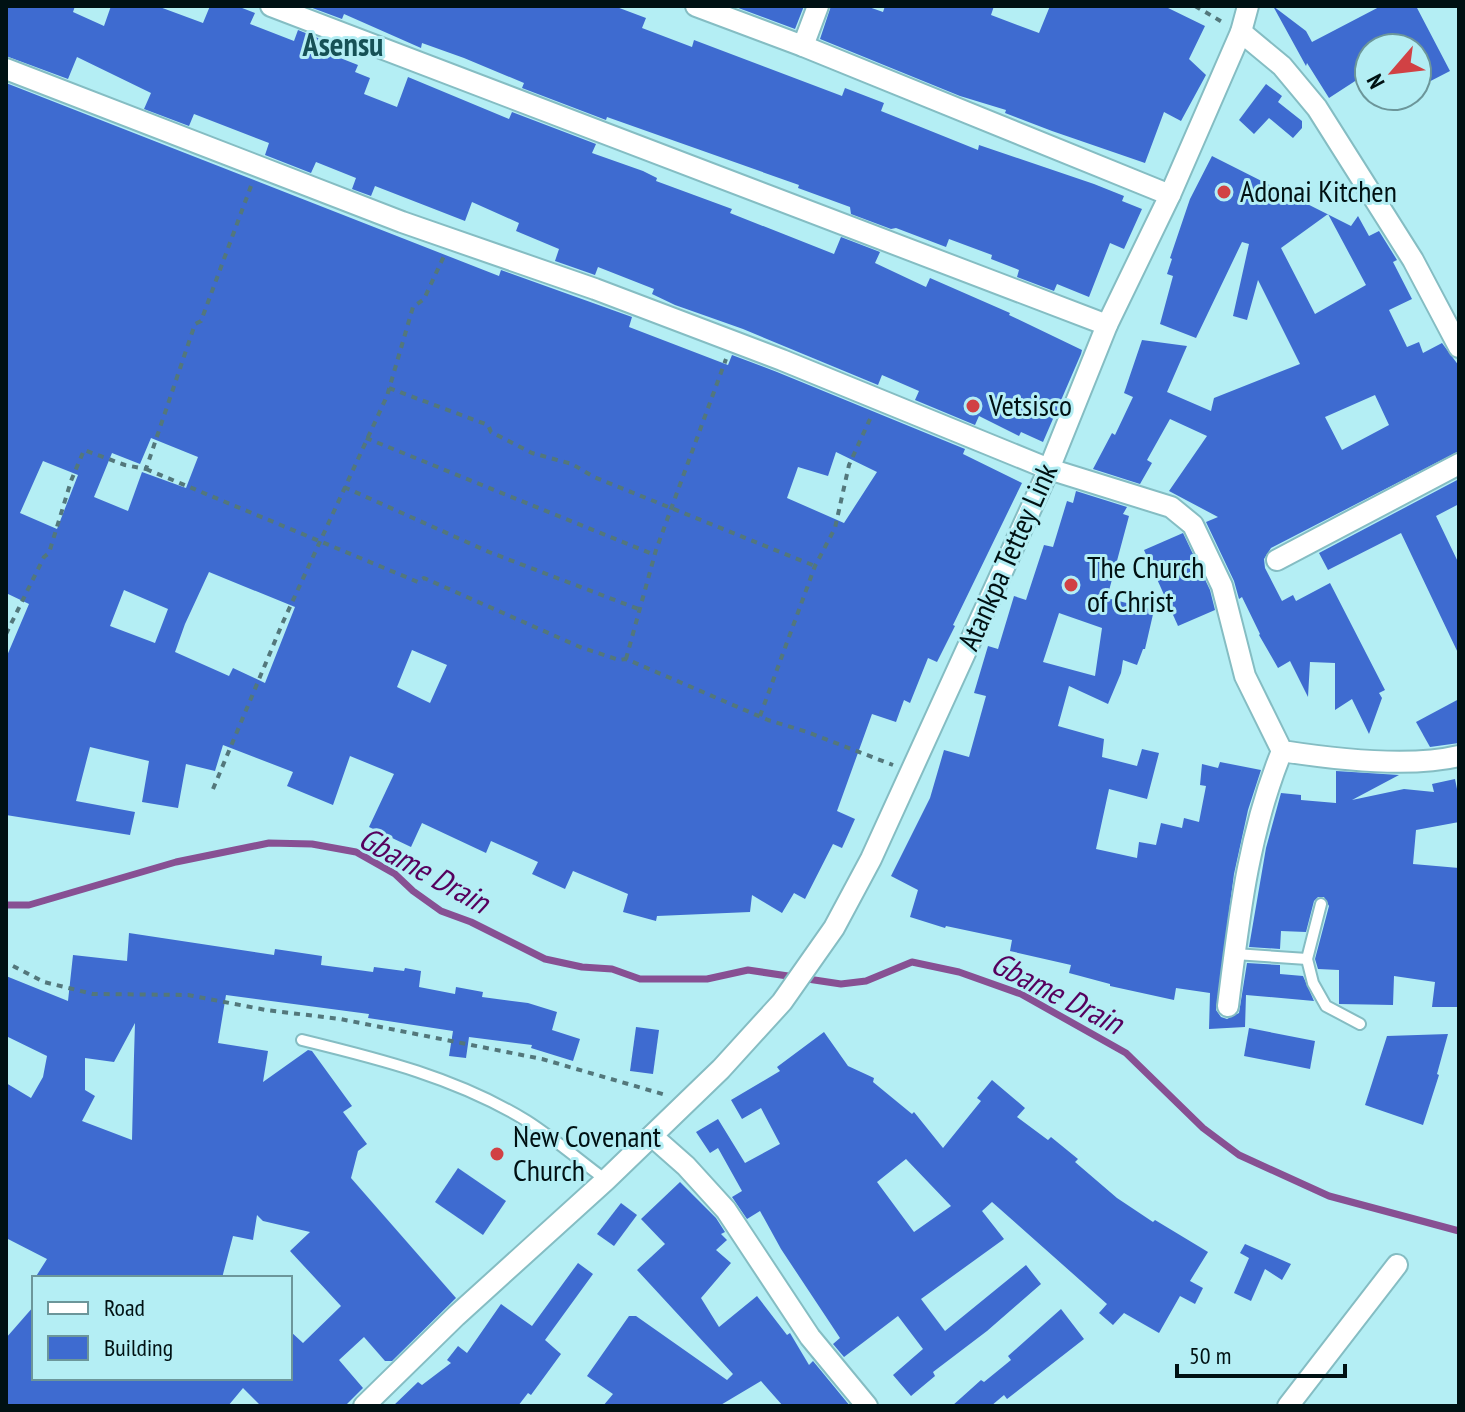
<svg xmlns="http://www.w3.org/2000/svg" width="1465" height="1412" viewBox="0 0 1465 1412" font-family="'PT Sans Narrow',sans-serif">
<rect width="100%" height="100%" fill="#b4eef4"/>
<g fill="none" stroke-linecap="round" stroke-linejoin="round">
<!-- stream -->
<path stroke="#875093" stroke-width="7" d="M6 905H29L176 862 269 843 312 844 356 852 395 874 413 891 441 911 471 922 545 959 582 967 612 969 640 979H707L748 970 841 984 866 981 912 962 959 972 1021 994 1126 1053 1203 1128 1239 1155 1329 1196 1459 1231"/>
</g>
<!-- building -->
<g fill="#3e6bd0" fill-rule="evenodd">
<path d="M6 6H75L73 12 104 26 111 6H157L203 23 210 6H237L255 13 250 24 294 41 298 30 333 44 330 54 358 65 355 72 370 78 364 94 397 107 408 77 509 119 512 112 596 144 592 153 643 171 657 178 656 181 732 209 730 213 834 254 841 237 880 252 875 263 926 287 930 278 1010 313 1009 315 1082 350 1081 354 1043 442 1021 432 1019 436 979 416 975 425 915 400 919 391 882 375 878 385 743 329 675 305 652 294 654 289 598 267 595 275 555 261 559 249 516 231 519 223 472 202 465 221 375 186 371 196 352 189 356 178 316 162 311 173 265 155 269 143 194 114 189 126 144 109 151 93 77 57 68 79 6 56Z"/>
<path d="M307 6H614L646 18 642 28 692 47 694 40 842 96 845 88 884 103 881 111 978 150 979 145 1094 184 1124 196 1122 201 1142 209 1124 249 1110 243 1089 297 1057 284 1054 291 1017 277 1019 270 991 259 992 255 949 239 946 247 896 228 891 229 851 214 850 207 798 188 799 185 607 117 606 120 522 88 524 83 464 58 422 43 421 48 344 14 342 19Z"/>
<path d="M733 6H804L795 29Z"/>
<path d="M831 6H866L883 12 885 6H994L991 15 1039 33 1050 6H1164L1205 26 1189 59 1206 75 1181 121 1164 112 1145 163 1052 131 1005 113 1006 110 960 96 820 39Z"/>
<path d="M1273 6 1306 31 1312 42 1381 6H1416L1450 71 1417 88V48H1369V72L1329 98 1307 63 1306 66Z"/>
<path d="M6 83 499 276 501 270 632 317 629 327 728 365 732 355 777 372 965 449 963 454 1022 483 953 625 955 626 937 662 928 658 910 703 904 700 896 722 872 714 837 811 855 819 842 848 833 844 805 899 794 893 782 913 752 895 750 912 657 916 656 921 623 912 628 894 573 871 565 889 532 874 538 862 491 841 486 853 422 823 411 847 369 827 394 774 350 756 333 805 287 786 293 772 223 745 215 771 186 764 178 808 142 802 149 761 90 747 76 801 135 812 130 835 6 815V658L29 604 6 593ZM151 438 198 457 186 488 142 472 128 511 94 497 112 453 140 464ZM836 452 877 472 844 523 787 498 798 467 828 476ZM43 461 78 475 57 529 20 513ZM209 572 295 607 265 683 233 668 229 676 175 652 185 624ZM124 590 168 609 155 643 110 626ZM412 650 447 665 430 703 397 687Z"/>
<path d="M1266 84 1282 96 1278 102 1302 121V128L1293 138 1269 118 1254 134 1239 120Z"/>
<path d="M1212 156 1351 226 1358 216 1369 236 1379 231 1397 260 1393 262 1412 299 1389 310 1407 347 1419 342 1423 353 1442 343 1459 366V451L1271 548 1264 559 1265 568 1282 601 1293 595 1296 601 1330 583 1385 690 1379 693 1382 698 1369 734 1352 699 1335 710V663L1310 662 1308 697 1290 661 1278 668 1259 635 1260 634 1242 597 1239 599 1234 581 1206 522 1218 517 1169 491 1207 436 1170 419 1147 460 1152 463 1140 484 1093 469 1112 433 1115 435 1133 397 1124 393 1142 340 1187 346 1167 392 1211 411 1214 398 1300 364 1258 280 1247 320 1233 316 1249 244 1242 242 1196 338 1160 324 1173 276 1167 274 1172 259 1170 258 1190 199ZM1328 214 1366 285 1315 314 1281 248ZM1375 395 1389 425 1342 450 1325 417Z"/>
<path d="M1459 479V504L1436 516 1459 564V655L1401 533 1328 570 1319 553Z"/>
<path d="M1076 491 1127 507 1123 514 1129 516 1107 598 1154 610 1145 649H1143L1137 665 1123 660 1121 673 1108 704 1069 686 1058 726 1104 739 1102 757 1137 766 1142 749 1159 753 1147 799 1109 789 1096 849 1137 858 1139 842 1156 845 1161 823 1182 828 1184 818 1199 822 1206 786 1200 785 1202 764 1218 768 1220 762 1261 770 1248 810 1234 874 1216 1010 1221 1017 1227 1019 1239 1013 1247 963 1280 965V974L1303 976 1314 1001 1246 995 1245 1027 1209 1029 1210 993 1176 988 1174 1000 1110 986V984L1069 973 1071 965 1010 951 1012 940 946 926 945 928 910 917 918 890 891 876 930 798 944 750 969 757 986 696 974 693 988 646 998 649 1014 596 1026 600 1044 545 1053 547 1067 501 1073 503ZM1059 613 1102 628 1095 676 1043 662Z"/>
<path d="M1183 533 1210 590 1215 610 1178 626 1144 550Z"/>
<path d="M1459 699V743L1430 747 1416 722Z"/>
<path d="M1336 771 1399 775 1352 800 1404 789 1434 792 1432 784 1455 779 1459 799V822L1416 830 1413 864 1459 868V1007H1432L1435 982 1394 976 1393 1005 1339 1004V970L1318 969 1315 959 1329 906 1324 897H1318L1314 901 1306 932 1281 931 1280 949 1249 947 1266 848 1281 793 1301 795V800L1336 803Z"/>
<path d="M129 933 274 955 275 949 322 956 321 965 373 972 374 967 404 971 405 968 421 971 419 987 455 994 456 987 483 992 482 997 528 1003 557 1012 552 1030 580 1039 573 1061 531 1048 532 1045 469 1037 466 1058 449 1056 453 1031 368 1018 369 1014 226 995 218 1043 268 1051 263 1082 308 1050 312 1051 352 1106 343 1112 367 1144 358 1151 351 1178 456 1298 392 1361H385L364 1337 339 1360 363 1388 345 1406H261L243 1388 228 1406H6V1338L34 1306V1378H290V1331L303 1343 341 1306 290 1251 310 1232 263 1221 257 1215 253 1240 233 1236 222 1278H35L47 1259 6 1238V1083L31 1098 43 1077 47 1056 6 1036V976L68 1001 73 955 127 961ZM135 1023 134 1056 132 1140 82 1121 95 1096 85 1090V1058L114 1062Z"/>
<path d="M636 1027 659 1030 653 1074 630 1071Z"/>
<path d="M1249 1028 1315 1041 1310 1069 1244 1056Z"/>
<path d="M824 1032 848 1066 874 1078 873 1082 912 1114 914 1112 943 1148 981 1101 977 1098 992 1080 1025 1108 1017 1117 1048 1140 1051 1137 1078 1159 1075 1162 1117 1198 1153 1222 1155 1220 1208 1252 1190 1281 1203 1288 1195 1304 1180 1296 1159 1333 1124 1313 1113 1325 1099 1313 1107 1304 992 1202 982 1211 1004 1239 921 1299 945 1331 1026 1265 1041 1284 987 1331 933 1372 935 1376 911 1396 893 1375 923 1349 898 1316 844 1357 833 1344 840 1338 781 1249 760 1211 747 1219 732 1197 742 1191 718 1148 710 1153 696 1132 718 1119 745 1163 780 1144 761 1108 742 1119 731 1100 780 1071 777 1067ZM906 1159 951 1206 914 1232 877 1182Z"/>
<path d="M1448 1034 1437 1074 1439 1075 1423 1125 1365 1105 1387 1036Z"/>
<path d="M458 1168 506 1201 483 1235 435 1202Z"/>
<path d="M680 1182 716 1218 725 1232 721 1234 727 1240 716 1250 731 1263 701 1298 719 1327 757 1296 787 1335 790 1333 809 1365 813 1361 850 1406H783L761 1381 719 1406H603L613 1394 587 1376 629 1316H636L727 1380 733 1374 637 1270 665 1244 641 1219Z"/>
<path d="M621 1203 637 1215 614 1246 597 1234Z"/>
<path d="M1245 1244 1291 1264 1282 1280 1265 1269 1251 1301 1234 1293 1249 1258 1240 1253Z"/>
<path d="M578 1263 593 1274 545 1340 561 1354 531 1395 528 1393 518 1406H393L418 1382 422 1385 451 1363 447 1360 458 1346 467 1353 501 1304 532 1326Z"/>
<path d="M1061 1309 1084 1339 1007 1399 1004 1395 991 1406H952L981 1380 984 1382 1011 1360 1008 1356Z"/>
</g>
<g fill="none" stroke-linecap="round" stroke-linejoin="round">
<defs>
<g id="service">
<path d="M1321 904 1307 959 1313 983 1326 1006 1360 1024"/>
<path d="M1235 954 1307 959"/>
<path d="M302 1040C380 1059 457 1078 527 1121 555 1139 580 1161 606 1180"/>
</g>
<g id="minor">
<path d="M271 6 1107 325"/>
<path d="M696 6 803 46 1170 195"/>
<path d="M1241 32 1282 66 1317 108 1413 260 1459 347"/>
<path d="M803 46 818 6"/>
<path d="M6 69 402 222 595 289 782 360 1049 469 1171 507 1193 525 1222 586 1245 676 1282 751C1333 759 1409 768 1459 756"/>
<path d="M1277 560 1459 464"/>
<path d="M1228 1006C1239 918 1248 834 1282 751"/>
<path d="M652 1136 686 1166 726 1210 810 1337 867 1406"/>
<path d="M364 1406 456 1316 606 1180 721 1069 782 1002 834 928 871 859 1049 469 1107 325 1170 195 1241 32 1248 6"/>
<path d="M1288 1406 1397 1265"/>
</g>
</defs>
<!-- service casing -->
<use href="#service" stroke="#85bdc3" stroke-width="14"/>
<!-- minor casing -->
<use href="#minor" stroke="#85bdc3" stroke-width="24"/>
<!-- path -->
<g stroke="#53777b" stroke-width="4" stroke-dasharray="6 6" stroke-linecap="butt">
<path d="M1195 6 1224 23"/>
<path d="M389 388 488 425 491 432 532 453 572 464 594 477 815 566"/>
<path d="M366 438 655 555"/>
<path d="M146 469 418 582 424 578 580 647 619 660 626 659 768 720 807 732 893 765"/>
<path d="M344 487 489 552 641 610"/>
<path d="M6 634 44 557 49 553 71 481 84 450 125 465 146 469 195 324 201 321 251 186"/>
<path d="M626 659 656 550 726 359"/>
<path d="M760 716 815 566 835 528 849 465 870 419"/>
<path d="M213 789 283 622 387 396 413 307 424 299 444 256"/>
<path d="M13 966 44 982 93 994 188 995 266 1010 340 1019 542 1059 666 1095"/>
</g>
<!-- service -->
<use href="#service" stroke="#fff" stroke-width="10"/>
<!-- minor -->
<use href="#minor" stroke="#fff" stroke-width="20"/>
</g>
<!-- markers -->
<g fill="#d14144" stroke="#b4eef4" stroke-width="3">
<circle cx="1224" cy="192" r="8"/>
<circle cx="973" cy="406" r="8"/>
<circle cx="1071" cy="585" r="8"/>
<circle cx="497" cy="1154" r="8"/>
</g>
<g text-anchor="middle" stroke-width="6" stroke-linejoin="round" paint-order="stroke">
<!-- poi labels -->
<g font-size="30" fill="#001113" stroke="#b4eef4" text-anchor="start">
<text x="1240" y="202">Adonai Kitchen</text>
<text x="989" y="416">Vetsisco</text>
<text x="1087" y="578">The Church<tspan x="1087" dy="34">of Christ</tspan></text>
<text x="513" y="1147">New Covenant<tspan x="513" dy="34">Church</tspan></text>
</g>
<!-- street labels -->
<g font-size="30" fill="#001113" stroke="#b4eef4">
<text transform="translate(1008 557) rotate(-66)" y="10">Atankpa Tettey Link</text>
</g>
<!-- neighbourhood labels -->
<g font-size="32" font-weight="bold" fill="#165156" stroke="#b4eef4">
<text x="343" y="56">Asensu</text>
</g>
<!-- water labels -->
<g font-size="32" font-style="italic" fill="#56005e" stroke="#b4eef4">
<text transform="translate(424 870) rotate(29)" y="11">Gbame Drain</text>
<text transform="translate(1057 993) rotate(27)" y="11">Gbame Drain</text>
</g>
</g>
<!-- border -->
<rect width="1465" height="1412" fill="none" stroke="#001113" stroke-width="16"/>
<!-- legend -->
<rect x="32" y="1276" width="260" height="104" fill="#b4eef4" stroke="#6c969a" stroke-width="2"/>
<rect x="48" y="1302" width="40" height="12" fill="#ffffff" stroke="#6c969a" stroke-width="2"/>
<text x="104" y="1316" font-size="24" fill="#001113">Road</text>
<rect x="48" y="1336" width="40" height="24" fill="#3e6bd0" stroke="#6c969a" stroke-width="2"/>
<text x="104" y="1356" font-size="24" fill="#001113">Building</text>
<!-- north arrow -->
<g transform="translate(1393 72) rotate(242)"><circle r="38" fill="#b4eef4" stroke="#6c969a" stroke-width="2"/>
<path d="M0-6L14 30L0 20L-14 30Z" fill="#d14144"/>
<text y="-12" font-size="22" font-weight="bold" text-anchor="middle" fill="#001113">N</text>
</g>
<!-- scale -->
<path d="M1177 1364v12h168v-12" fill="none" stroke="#001113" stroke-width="4"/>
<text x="1189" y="1364" font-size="24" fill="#001113" stroke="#b4eef4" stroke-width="6" paint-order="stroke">50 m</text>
</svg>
